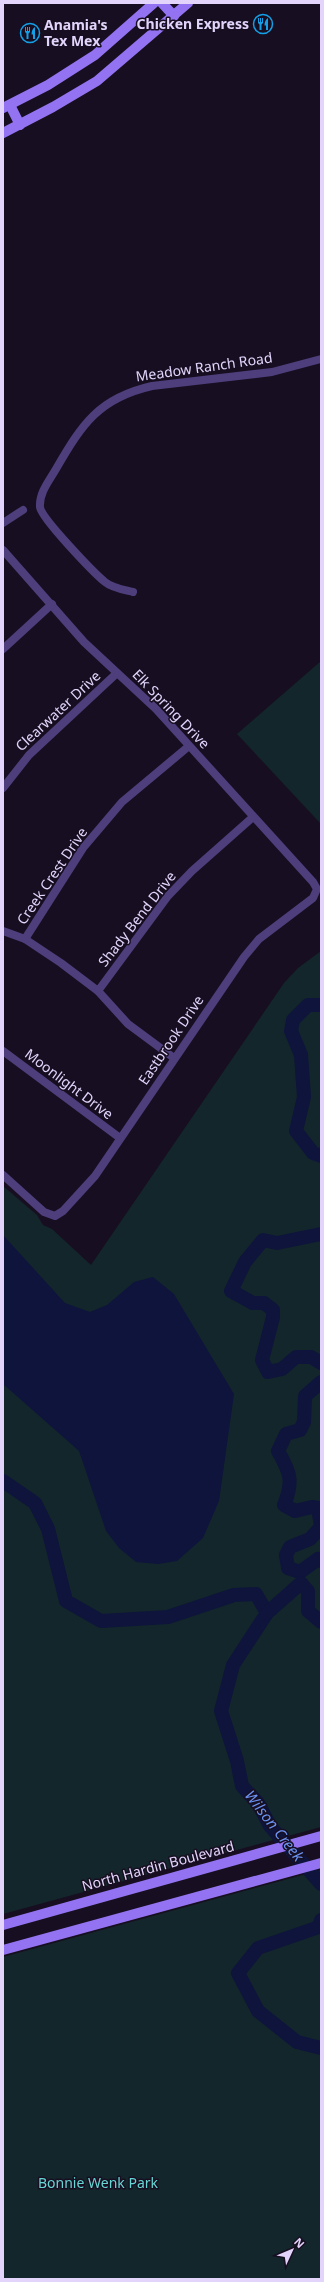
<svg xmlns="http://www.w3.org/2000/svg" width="324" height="2282" viewBox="0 0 324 2282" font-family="'Noto Sans',sans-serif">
<rect width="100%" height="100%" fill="#170f21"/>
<!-- green -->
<g fill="#13262b">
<path d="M321 661V824L237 734Z"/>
<path d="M321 951V1827L3 1914V1186L37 1215 43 1225 52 1229 91 1265 284 983 298 968Z"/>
<path d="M321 1870V2279H3V1957Z"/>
</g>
<!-- water -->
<path fill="#0e143c" d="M3 1235 65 1303 90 1312 107 1305 134 1282 153 1277 174 1294 234 1394 219 1501 203 1538 177 1561 158 1564 136 1562 119 1548 106 1531 79 1451 3 1384Z"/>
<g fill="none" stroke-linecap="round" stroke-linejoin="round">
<!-- river -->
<g stroke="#0e143c" stroke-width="14">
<path d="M321 1005H308L293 1020 291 1031 301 1055 304 1097 296 1131 313 1153 321 1156"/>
<path d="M321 1234 277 1243 263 1240 245 1262 231 1291 253 1303H264L273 1310V1317L262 1360 268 1372 282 1369 296 1357H311L321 1363"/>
<path d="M321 1382 305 1396 304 1422 300 1430 286 1434 278 1451C290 1472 294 1481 284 1505L295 1511 312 1507 318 1508 321 1526"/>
<path d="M3 1481 35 1503 48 1529 66 1601 101 1621 168 1617 234 1595 256 1594 267 1613 233 1665 221 1711 237 1761 242 1786 258 1803 270 1826 321 1884"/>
<path d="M321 1527 310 1539 290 1547 286 1555 288 1568 300 1572 318 1559 321 1561"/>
<path d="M267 1613 301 1583 308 1591V1611L321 1622"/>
<path d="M321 1920 319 1927 258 1948 238 1973 258 2011 297 2042 321 2048"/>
</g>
<!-- street -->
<g stroke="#4f3e7c" stroke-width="8">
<path d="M3 523 23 510"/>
<path d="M3 550 84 642 156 709 313 882 317 889 313 898 259 939 244 957 95 1176 63 1211 55 1216 44 1212 3 1175"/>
<path d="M133 592C125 590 112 588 105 582 94 573 41 518 40 507 39 493 49 481 56 469 82 424 99 398 152 386L272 372 321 359"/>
<path d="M3 649 52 604"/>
<path d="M3 788 29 755 117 673"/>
<path d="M3 931 25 939 61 963 98 991 128 1024 174 1058"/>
<path d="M25 939 83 848 122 802 189 746"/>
<path d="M98 991 168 896 192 871 253 817"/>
<path d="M3 1051 120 1138"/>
</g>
<!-- secondary -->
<g stroke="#9473f3" stroke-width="10">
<path d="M162 3 174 16"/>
<path d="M10 105 20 125"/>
<path d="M3 108 48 85 95 55 154 3"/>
<path d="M3 133 53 107 97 81 188 3"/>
<path d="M3 1925 321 1836"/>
<path d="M3 1950 321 1863"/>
</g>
</g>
<!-- icons -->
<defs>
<symbol id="restaurant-ring" viewBox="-11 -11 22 22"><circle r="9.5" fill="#170f21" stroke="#14a0e7" stroke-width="1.5"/><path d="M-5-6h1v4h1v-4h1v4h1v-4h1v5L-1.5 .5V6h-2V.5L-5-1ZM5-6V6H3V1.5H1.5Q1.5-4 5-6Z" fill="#14a0e7"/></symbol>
</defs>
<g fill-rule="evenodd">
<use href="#restaurant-ring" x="252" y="13" width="22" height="22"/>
<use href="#restaurant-ring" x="19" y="22" width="22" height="22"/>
</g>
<g text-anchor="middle" stroke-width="3" stroke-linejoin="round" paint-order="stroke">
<!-- poi labels -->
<g font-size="14" font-weight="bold" fill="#e2d4fb" stroke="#170f21" text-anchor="end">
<text x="249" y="29">Chicken Express</text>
<text x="44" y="30" text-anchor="start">Anamia's<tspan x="44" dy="16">Tex Mex</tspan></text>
</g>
<!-- street labels -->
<g font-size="14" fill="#e2d4fb" stroke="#170f21">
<text transform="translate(204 367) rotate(-8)" y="5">Meadow Ranch Road</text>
<text transform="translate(171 709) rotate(46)" y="5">Elk Spring Drive</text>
<text transform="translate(58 711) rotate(-43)" y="5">Clearwater Drive</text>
<text transform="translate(52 876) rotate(-56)" y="5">Creek Crest Drive</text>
<text transform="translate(137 919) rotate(-52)" y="5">Shady Bend Drive</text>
<text transform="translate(171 1040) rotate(-56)" y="5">Eastbrook Drive</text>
<text transform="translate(69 1084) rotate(37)" y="5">Moonlight Drive</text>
<text transform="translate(158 1866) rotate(-15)" y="5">North Hardin Boulevard</text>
</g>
<!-- park labels -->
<g font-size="14" fill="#66d5d4" stroke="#170f21">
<text x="98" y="2188">Bonnie Wenk Park</text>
</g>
<!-- water labels -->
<g font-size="15" font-style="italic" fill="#6a93f2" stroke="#170f21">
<text transform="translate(274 1826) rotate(52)" y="5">Wilson Creek</text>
</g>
</g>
<!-- border -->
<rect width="324" height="2282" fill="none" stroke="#e2d4fb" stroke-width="8"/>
<!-- north arrow -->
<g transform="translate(292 2250) rotate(46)" stroke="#170f21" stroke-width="3" paint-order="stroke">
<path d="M0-3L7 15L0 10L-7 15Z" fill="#e2d4fb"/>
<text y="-6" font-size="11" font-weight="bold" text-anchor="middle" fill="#e2d4fb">N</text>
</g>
</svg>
